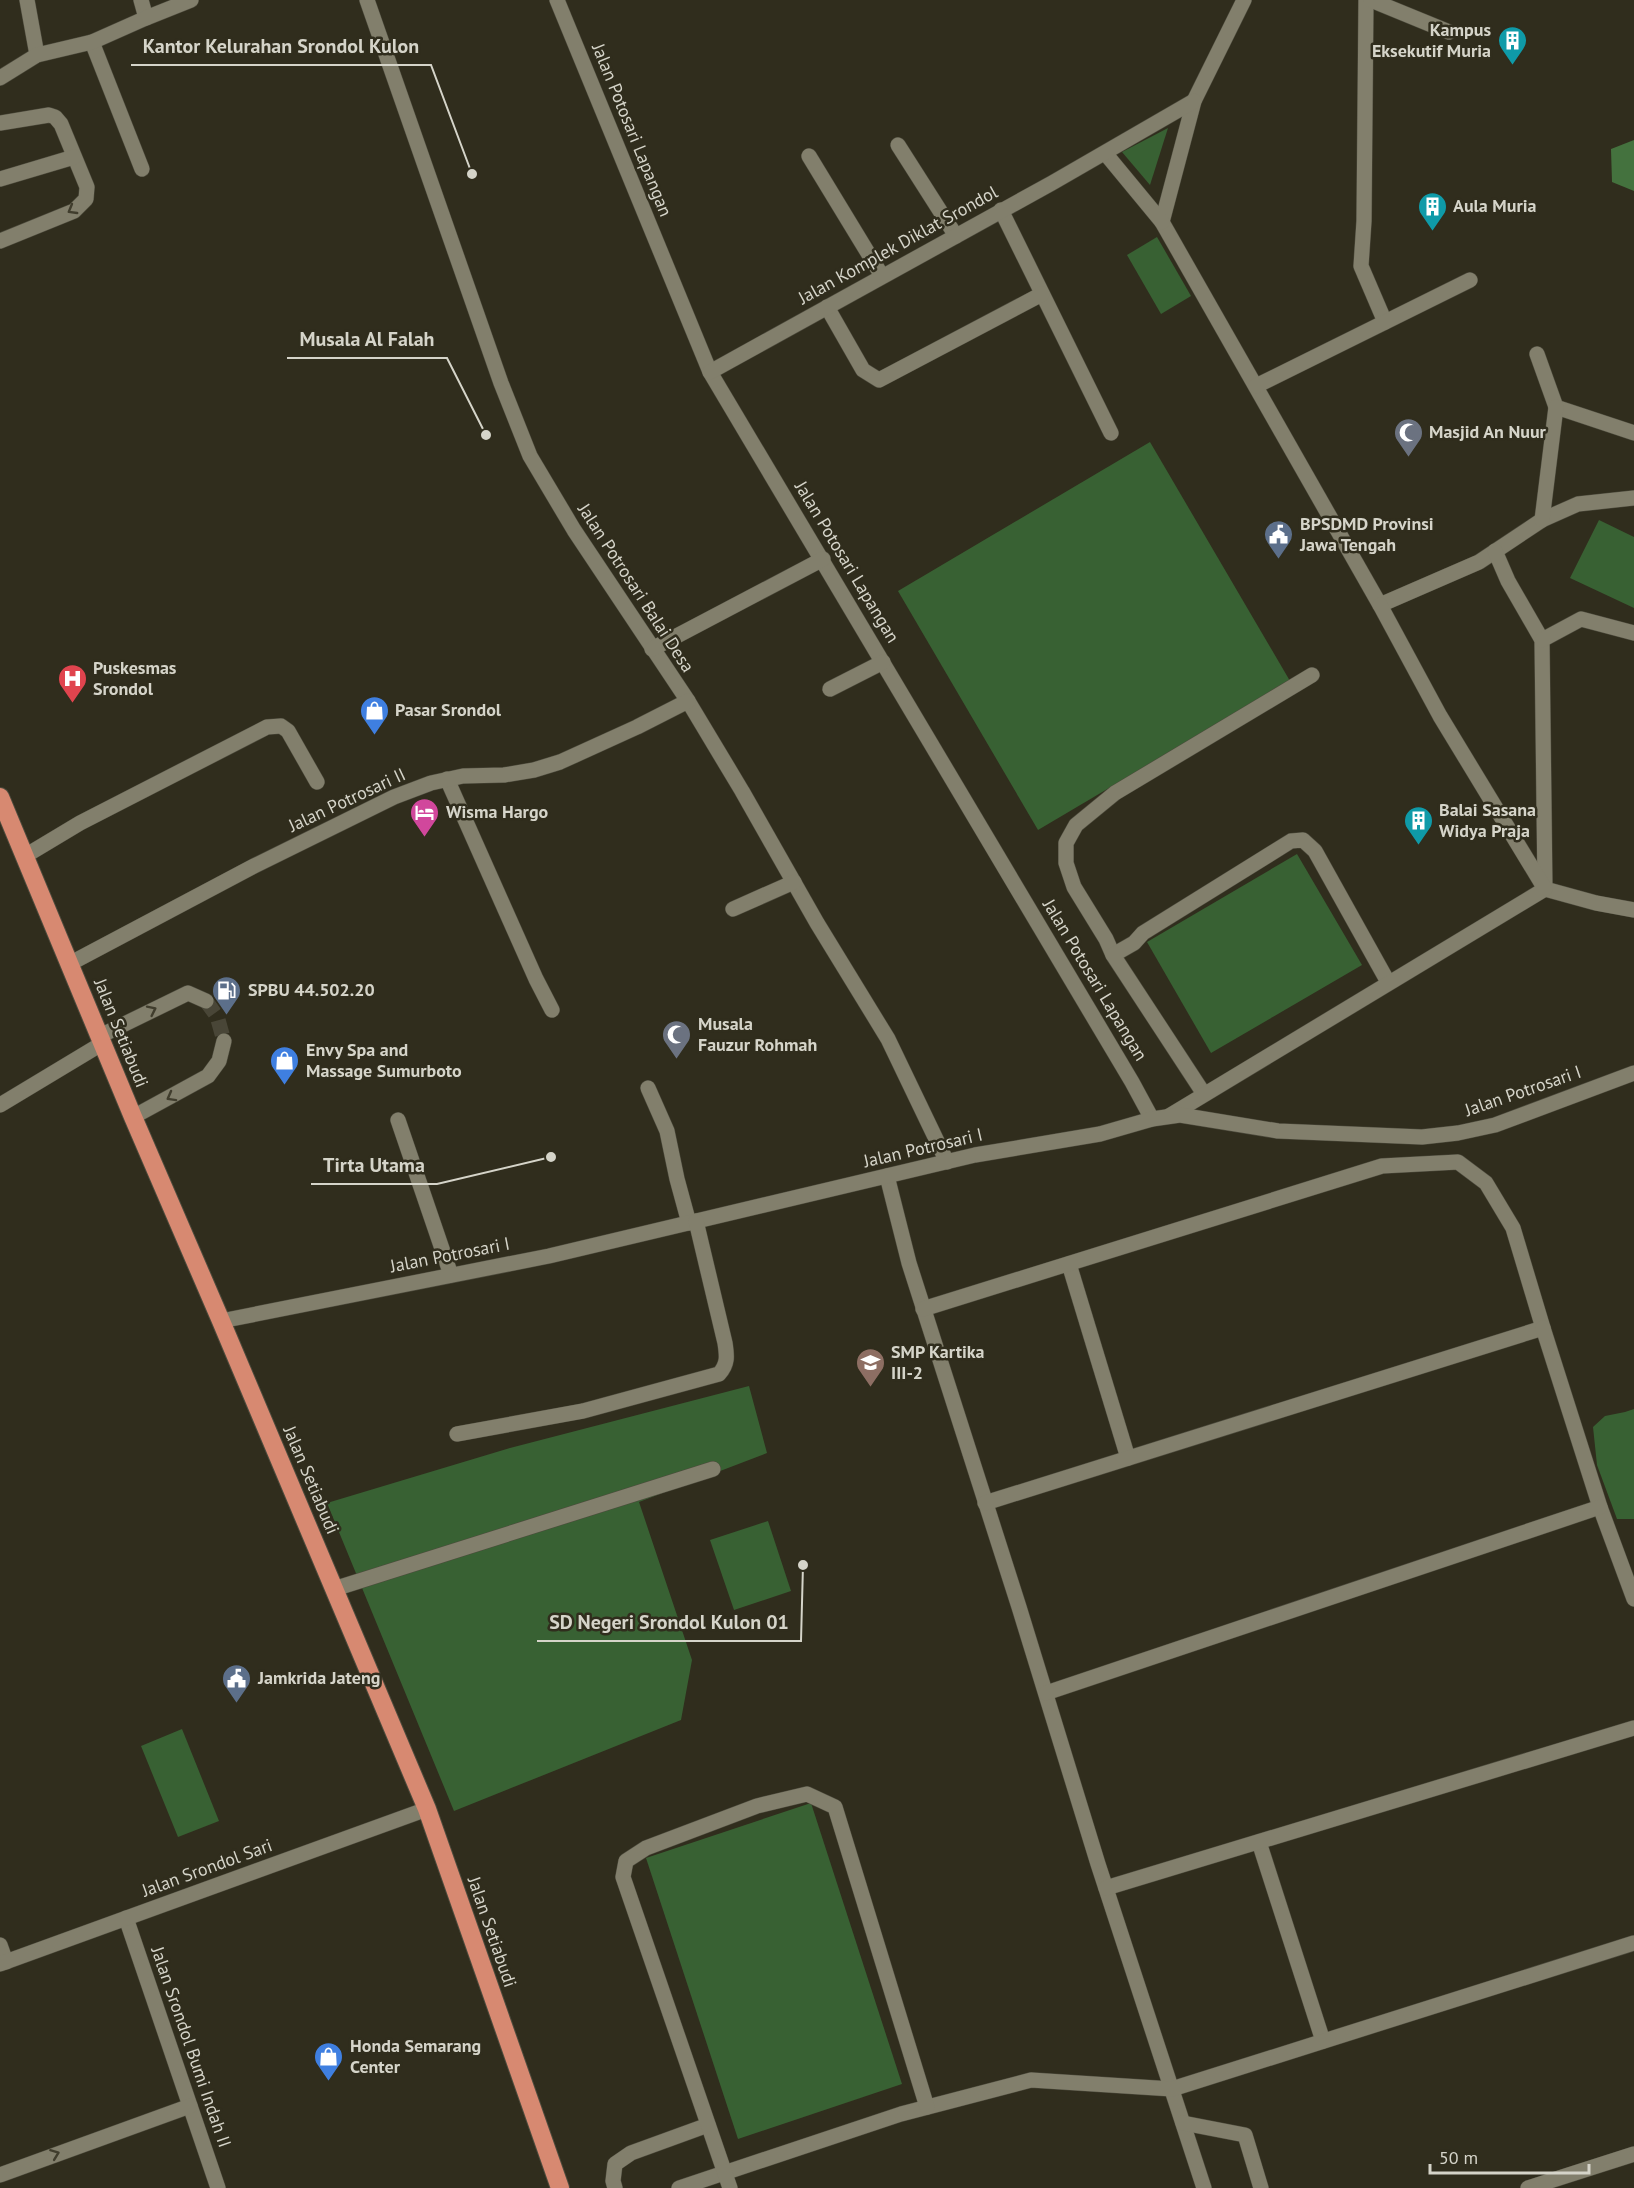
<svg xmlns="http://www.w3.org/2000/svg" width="1634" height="2188" viewBox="0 0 1634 2188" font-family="'PT Sans',sans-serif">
<rect width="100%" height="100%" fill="#302d1d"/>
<!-- green -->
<g fill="#386133">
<path d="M1168 128 1150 185 1122 152Z"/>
<path d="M1157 237 1191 296 1161 314 1127 255Z"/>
<path d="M1150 442 1290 681 1038 830 898 591Z"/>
<path d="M1599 520 1634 537V608L1570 578Z"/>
<path d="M1297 854 1362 965 1211 1053 1147 942Z"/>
<path d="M749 1386 767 1453 639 1502 692 1660 681 1720 454 1811 327 1503 510 1448Z"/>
<path d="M1634 1409V1519H1617L1597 1465 1593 1427 1605 1416 1625 1412Z"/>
<path d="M768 1521 791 1591 734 1610 710 1540Z"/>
<path d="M182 1729 219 1821 178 1837 141 1746Z"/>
<path d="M811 1803 902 2084 738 2139 646 1858Z"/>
</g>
<!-- forest -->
<path fill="#44723e" d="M1634 140V191L1612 182 1611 149Z"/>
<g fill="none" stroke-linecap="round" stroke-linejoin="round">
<!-- minor-tunnel -->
<path stroke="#494637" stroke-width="15" stroke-dasharray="15 8" stroke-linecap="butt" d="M206 1001 217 1016 224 1041"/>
<defs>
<g id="minor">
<path d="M27 0 37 55"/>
<path d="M141 0 146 18"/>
<path d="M367 0 501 383 530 456 574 530 688 701 742 791 817 923 888 1039 947 1162"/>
<path d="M557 0 710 372 1132 1082 1152 1119"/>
<path d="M1244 0 1194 101 1162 222 1380 605 1479 562 1542 520 1578 504 1634 498"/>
<path d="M1366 0 1364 221 1361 266 1385 322"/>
<path d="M1371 0 1449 32"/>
<path d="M92 42 142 169"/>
<path d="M0 78 37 55 92 42 146 18 191 0"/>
<path d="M0 123 49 115 55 117 61 124 87 187 86 199 74 211 0 241"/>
<path d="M898 145 956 236"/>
<path d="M1105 153 1162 222"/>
<path d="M809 156 882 276"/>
<path d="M0 179 74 157"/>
<path d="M1001 210 1111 433"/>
<path d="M827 307 863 370 879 380 1042 294"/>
<path d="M1537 354 1556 407 1634 433"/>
<path d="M710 372 1052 183 1194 101"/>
<path d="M1256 386 1470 280"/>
<path d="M1542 520 1556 407"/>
<path d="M1495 551 1508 581 1542 640 1545 889 1596 903 1634 910"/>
<path d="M1542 640 1581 619 1634 633"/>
<path d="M652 649 823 559"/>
<path d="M830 689 883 662"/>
<path d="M447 779 536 979 552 1010"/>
<path d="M25 856 80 823 267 727 281 726 288 731 317 782"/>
<path d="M733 909 794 882"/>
<path d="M1113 955 1106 939 1074 887 1066 863V843L1076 825 1115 793 1312 675"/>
<path d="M71 963 254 866 394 797 431 783 463 776 504 775 534 770 560 762 637 727 688 701"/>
<path d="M100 1036 188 993 206 1001"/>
<path d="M648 1088 667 1131 677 1179 689 1223"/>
<path d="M1204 1094 1113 955 1134 943 1143 933 1291 841 1303 840 1315 851 1388 982"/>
<path d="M0 1105 103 1043"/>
<path d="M1169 1116 1545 889 1440 716 1380 605"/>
<path d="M133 1117 208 1076 219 1061 224 1041"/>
<path d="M398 1120 451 1275"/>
<path d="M887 1176 909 1263 1019 1607 1098 1864 1204 2188"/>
<path d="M1069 1264 1128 1458"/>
<path d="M923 1309 1382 1166 1458 1162 1486 1183 1513 1228 1543 1328 985 1503"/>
<path d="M221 1321 549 1256 975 1155 1100 1134 1152 1119 1180 1115 1278 1131 1422 1137 1458 1133 1495 1125 1634 1073"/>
<path d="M1543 1328 1600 1507 1634 1599"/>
<path d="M457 1434 583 1411 719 1374C728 1364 727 1356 725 1343L696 1221"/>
<path d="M334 1589 713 1469"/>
<path d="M1046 1693 1600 1507"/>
<path d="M1259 1842 1323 2041"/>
<path d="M1106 1888 1634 1728"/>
<path d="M126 1918 218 2188"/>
<path d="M0 1945 6 1962"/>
<path d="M0 1964 427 1809"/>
<path d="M1183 2123 1245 2135 1261 2188"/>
<path d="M0 2175 190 2106"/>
<path d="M615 2188 613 2181 615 2164 631 2153 708 2125"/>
<path d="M679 2188 901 2114 1031 2080 1172 2089 1634 1943"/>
<path d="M730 2188 623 1877 626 1861 646 1848 757 1806 807 1794 835 1807 927 2107"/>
<path d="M1528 2188 1634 2154"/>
</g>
<path id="highway" d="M0 797 133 1117 221 1321 427 1809 560 2188"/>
</defs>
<!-- minor casing -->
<use href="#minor" stroke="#4d4b3d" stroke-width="16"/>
<!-- highway casing -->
<use href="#highway" stroke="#4d4b3d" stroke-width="20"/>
<!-- minor -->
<use href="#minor" stroke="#827f6c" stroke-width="15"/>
<!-- highway -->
<use href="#highway" stroke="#d78971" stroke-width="18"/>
</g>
<!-- one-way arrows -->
<defs><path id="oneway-chevron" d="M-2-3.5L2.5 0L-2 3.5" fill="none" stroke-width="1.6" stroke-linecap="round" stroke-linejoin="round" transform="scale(1.5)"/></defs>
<g stroke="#403d2d">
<use href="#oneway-chevron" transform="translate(72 210) rotate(150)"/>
<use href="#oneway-chevron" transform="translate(152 1010) rotate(-26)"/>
<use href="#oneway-chevron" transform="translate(171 1097) rotate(151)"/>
<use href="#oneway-chevron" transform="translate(55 2154) rotate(-21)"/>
</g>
<!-- icons -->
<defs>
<symbol id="building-pin" viewBox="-11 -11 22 30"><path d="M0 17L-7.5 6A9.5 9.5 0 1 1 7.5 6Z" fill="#0f9aa8" stroke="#302d1d"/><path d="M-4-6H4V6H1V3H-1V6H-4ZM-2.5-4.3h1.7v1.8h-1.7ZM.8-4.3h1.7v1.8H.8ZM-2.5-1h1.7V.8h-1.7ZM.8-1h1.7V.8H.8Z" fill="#fff"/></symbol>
<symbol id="mosque-pin" viewBox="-11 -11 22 30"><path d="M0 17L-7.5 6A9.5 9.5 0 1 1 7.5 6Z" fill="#6b7280" stroke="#302d1d"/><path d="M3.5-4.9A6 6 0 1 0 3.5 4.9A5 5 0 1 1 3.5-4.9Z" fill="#fff"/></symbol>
<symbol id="civic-pin" viewBox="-11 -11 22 30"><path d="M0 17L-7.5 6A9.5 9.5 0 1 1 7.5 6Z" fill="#5c6f8a" stroke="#302d1d"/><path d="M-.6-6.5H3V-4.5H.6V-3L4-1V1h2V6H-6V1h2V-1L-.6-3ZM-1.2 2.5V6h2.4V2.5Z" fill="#fff"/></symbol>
<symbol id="hospital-pin" viewBox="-11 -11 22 30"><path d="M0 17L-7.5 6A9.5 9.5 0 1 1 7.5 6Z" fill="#e0444e" stroke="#302d1d"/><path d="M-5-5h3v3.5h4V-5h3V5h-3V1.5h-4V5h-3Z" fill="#fff"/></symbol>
<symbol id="shop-pin" viewBox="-11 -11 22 30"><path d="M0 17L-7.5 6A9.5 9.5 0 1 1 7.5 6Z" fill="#3f7fe0" stroke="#302d1d"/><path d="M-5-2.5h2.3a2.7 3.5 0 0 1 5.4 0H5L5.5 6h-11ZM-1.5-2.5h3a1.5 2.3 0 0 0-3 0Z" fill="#fff"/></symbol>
<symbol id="hotel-pin" viewBox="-11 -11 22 30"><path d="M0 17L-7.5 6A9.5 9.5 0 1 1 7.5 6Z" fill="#d1479c" stroke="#302d1d"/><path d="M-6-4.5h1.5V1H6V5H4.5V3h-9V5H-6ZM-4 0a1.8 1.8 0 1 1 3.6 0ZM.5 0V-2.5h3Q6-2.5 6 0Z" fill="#fff"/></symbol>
<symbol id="fuel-pin" viewBox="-11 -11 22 30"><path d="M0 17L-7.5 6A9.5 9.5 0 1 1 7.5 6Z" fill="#5c6f8a" stroke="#302d1d"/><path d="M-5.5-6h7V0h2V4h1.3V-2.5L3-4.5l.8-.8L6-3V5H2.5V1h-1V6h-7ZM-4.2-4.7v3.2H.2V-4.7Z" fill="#fff"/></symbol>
<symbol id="school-pin" viewBox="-11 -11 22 30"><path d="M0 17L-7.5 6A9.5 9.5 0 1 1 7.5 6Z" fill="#8d6e63" stroke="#302d1d"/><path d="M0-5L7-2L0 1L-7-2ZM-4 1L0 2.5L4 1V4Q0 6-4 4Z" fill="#fff"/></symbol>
</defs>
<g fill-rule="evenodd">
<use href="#building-pin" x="1496" y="24" width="33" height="45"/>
<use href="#building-pin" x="1416" y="190" width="33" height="45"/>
<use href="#mosque-pin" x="1392" y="416" width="33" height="45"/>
<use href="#civic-pin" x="1262" y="518" width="33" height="45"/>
<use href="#hospital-pin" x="56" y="662" width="33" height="45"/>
<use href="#shop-pin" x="358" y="694" width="33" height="45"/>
<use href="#hotel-pin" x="408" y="796" width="33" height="45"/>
<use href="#building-pin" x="1402" y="804" width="33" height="45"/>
<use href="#fuel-pin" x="210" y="974" width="33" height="45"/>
<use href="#mosque-pin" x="660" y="1018" width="33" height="45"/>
<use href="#shop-pin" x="268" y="1044" width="33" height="45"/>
<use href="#school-pin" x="854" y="1346" width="33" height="45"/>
<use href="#civic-pin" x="220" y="1662" width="33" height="45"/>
<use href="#shop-pin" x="312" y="2040" width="33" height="45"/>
</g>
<g text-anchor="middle" stroke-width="5" stroke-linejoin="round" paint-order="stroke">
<!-- poi labels -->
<g font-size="18" font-weight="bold" fill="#d5d4c9" stroke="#302d1d" text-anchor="start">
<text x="1491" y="36" text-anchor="end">Kampus<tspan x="1491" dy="21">Eksekutif Muria</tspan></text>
<text x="1453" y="212">Aula Muria</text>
<text x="1429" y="438">Masjid An Nuur</text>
<text x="1300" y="530">BPSDMD Provinsi<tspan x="1300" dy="21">Jawa Tengah</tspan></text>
<text x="93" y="674">Puskesmas<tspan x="93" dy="21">Srondol</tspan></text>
<text x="395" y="716">Pasar Srondol</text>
<text x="1439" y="816">Balai Sasana<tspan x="1439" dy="21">Widya Praja</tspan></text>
<text x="446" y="818">Wisma Hargo</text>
<text x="248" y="996">SPBU 44.502.20</text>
<text x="698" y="1030">Musala<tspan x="698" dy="21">Fauzur Rohmah</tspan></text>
<text x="306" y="1056">Envy Spa and<tspan x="306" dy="21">Massage Sumurboto</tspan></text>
<text x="891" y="1358">SMP Kartika<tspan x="891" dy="21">III-2</tspan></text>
<text x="258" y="1684">Jamkrida Jateng</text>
<text x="350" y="2052">Honda Semarang<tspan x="350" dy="21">Center</tspan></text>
</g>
<!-- street labels -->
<g font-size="18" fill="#d5d4c9" stroke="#302d1d">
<text transform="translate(632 130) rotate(68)" y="6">Jalan Potosari Lapangan</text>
<text transform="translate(898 245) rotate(-29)" y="6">Jalan Komplek Diklat Srondol</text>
<text transform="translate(847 562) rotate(59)" y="6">Jalan Potosari Lapangan</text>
<text transform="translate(636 588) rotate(57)" y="6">Jalan Potrosari Balai Desa</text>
<text transform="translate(347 800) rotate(-25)" y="6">Jalan Potrosari II</text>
<text transform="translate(1095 980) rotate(59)" y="6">Jalan Potosari Lapangan</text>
<text transform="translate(121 1033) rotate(68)" y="6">Jalan Setiabudi</text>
<text transform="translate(1523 1091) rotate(-19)" y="6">Jalan Potrosari I</text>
<text transform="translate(923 1148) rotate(-13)" y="6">Jalan Potrosari I</text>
<text transform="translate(450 1255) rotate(-11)" y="6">Jalan Potrosari I</text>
<text transform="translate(311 1480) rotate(67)" y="6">Jalan Setiabudi</text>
<text transform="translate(207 1868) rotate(-20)" y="6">Jalan Srondol Sari</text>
<text transform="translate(492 1932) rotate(71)" y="6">Jalan Setiabudi</text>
<text transform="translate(191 2047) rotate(71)" y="6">Jalan Srondol Bumi Indah II</text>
</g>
</g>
<!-- callouts -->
<path fill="none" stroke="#d5d4c9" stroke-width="2" d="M472 174L431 65H131M486 435L447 358H287M551 1157L437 1184H311M803 1565L801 1641H537"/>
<g fill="#d5d4c9" stroke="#302d1d" stroke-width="2">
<circle cx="472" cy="174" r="6"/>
<circle cx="486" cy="435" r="6"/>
<circle cx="551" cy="1157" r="6"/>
<circle cx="803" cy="1565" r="6"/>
</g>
<g font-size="20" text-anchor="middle" font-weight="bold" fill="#d5d4c9" stroke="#302d1d" stroke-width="5" stroke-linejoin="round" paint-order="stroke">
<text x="281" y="53">Kantor Kelurahan Srondol Kulon</text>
<text x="367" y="346">Musala Al Falah</text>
<text x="374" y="1172">Tirta Utama</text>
<text x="669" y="1629">SD Negeri Srondol Kulon 01</text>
</g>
<!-- scale -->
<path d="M1430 2164v9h159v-9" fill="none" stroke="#d5d4c9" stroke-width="3"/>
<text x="1439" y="2164" font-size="18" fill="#d5d4c9" stroke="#302d1d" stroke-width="4.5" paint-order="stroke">50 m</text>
</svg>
